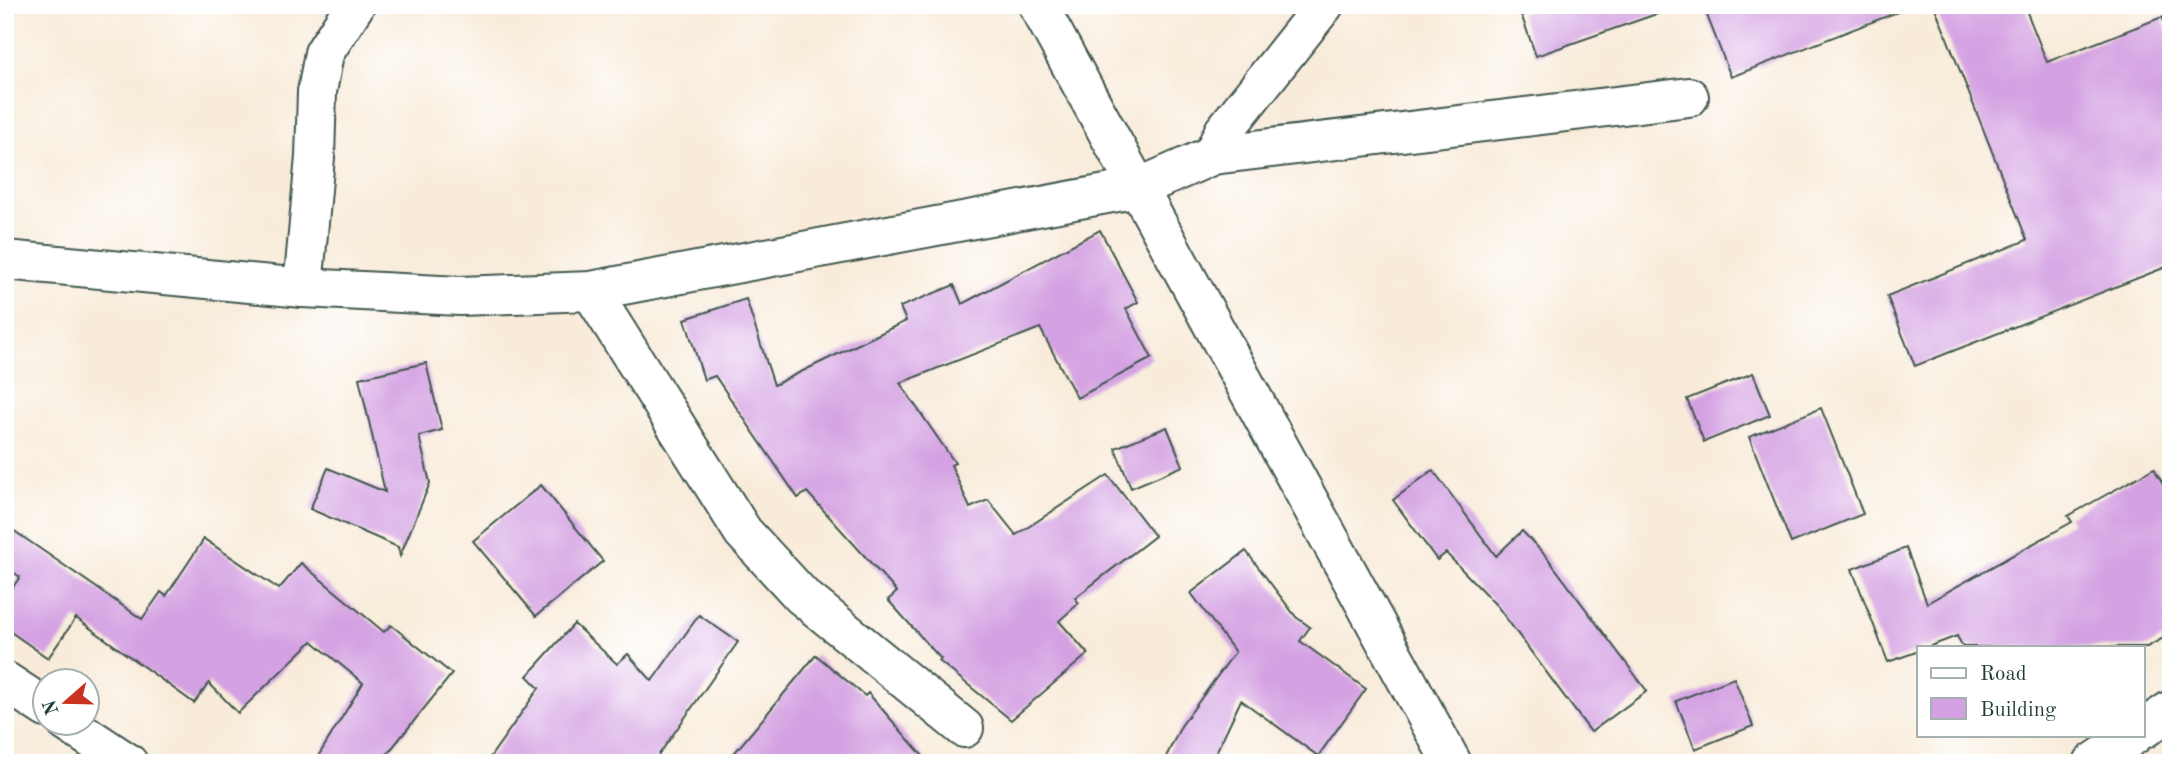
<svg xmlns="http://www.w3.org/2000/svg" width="2176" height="768" viewBox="0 0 2176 768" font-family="'Old Standard TT',serif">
<rect width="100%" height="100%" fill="#fff"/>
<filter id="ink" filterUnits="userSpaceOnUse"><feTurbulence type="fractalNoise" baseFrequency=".0143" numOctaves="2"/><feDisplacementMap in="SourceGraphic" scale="14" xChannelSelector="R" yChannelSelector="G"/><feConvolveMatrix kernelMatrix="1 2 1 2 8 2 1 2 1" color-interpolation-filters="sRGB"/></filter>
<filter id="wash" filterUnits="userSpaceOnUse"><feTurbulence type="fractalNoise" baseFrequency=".00686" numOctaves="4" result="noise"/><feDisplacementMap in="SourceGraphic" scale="28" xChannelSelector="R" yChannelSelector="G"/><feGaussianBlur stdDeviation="1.57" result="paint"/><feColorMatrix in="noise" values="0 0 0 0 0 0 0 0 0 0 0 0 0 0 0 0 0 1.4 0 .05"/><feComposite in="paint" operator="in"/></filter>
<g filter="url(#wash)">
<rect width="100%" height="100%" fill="#f8ebd9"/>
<g id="blocks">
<!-- building -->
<g fill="#d4a1e2">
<path d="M1547 5H1664L1665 11 1536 56 1521 14Z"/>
<path d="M1703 5H1907L1908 8 1731 77Z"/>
<path d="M1934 5H2024L2047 62 2162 17 2171 40V265L1915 366 1887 296 2027 240Z"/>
<path d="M1100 230 1138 302 1126 309 1152 358 1077 398 1040 328 900 383 955 463 951 465 970 508 988 500 1016 535 1108 475 1155 536 1075 598 1079 603 1059 621 1088 654 1011 720 939 661 941 659 888 600 897 592 807 492 798 498 715 376 704 380 685 319 746 299 774 385 906 321 900 307 954 285 962 304Z"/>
<path d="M426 363 442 430 419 436 430 483 400 556 398 547 310 509 328 468 385 492 359 378Z"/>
<path d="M1753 373 1770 415 1704 442 1687 399Z"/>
<path d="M1821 408 1863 514 1791 543 1749 437Z"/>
<path d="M1167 427 1183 466 1131 488 1115 448Z"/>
<path d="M2154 468 2171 498V634L2147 647H1963L1957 636 1928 647H1919V651L1888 662 1852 569 1906 548 1927 603 2072 522 2068 516Z"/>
<path d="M1433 470 1496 556 1522 531 1546 556 1647 691 1591 732 1497 606 1446 553 1437 560 1393 500Z"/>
<path d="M541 485 603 561 536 616 473 541Z"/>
<path d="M10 528 142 619 161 592 166 596 204 539 279 589 301 563 384 632 391 625 452 674 380 763H314L363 683 312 641 238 713 209 683 194 703 76 618 48 658 5 628V598L20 577 5 566V534Z"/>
<path d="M1246 551 1296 617 1310 627 1300 641 1366 689 1318 756 1241 700 1211 763H1163L1181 726 1235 652 1191 593Z"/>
<path d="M699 615 738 642 653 763H486L539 688 527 676 574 624 617 664 628 654 652 681Z"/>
<path d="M816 655 865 696 868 693 929 763H726Z"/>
<path d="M1734 678 1753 726 1695 749 1676 701Z"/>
</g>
</g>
</g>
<g filter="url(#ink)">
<use href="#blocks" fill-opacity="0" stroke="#40574d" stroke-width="2"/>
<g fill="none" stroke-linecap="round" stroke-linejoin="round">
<defs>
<g id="minor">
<path d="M1038 5 1452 763"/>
<path d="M1213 155 1224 131 1324 5"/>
<path d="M5 260 303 288 460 296 591 291 1138 188 1213 155 1689 97"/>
<path d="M303 288 315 157 317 92 324 53 355 5"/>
<path d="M591 291 743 532 802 596 964 728"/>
<path d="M2143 729 2171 710"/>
<path d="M2093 763 2134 735"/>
</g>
<g id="tertiary">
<path d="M5 681 46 708"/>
<path d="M66 722 128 763"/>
</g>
</defs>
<!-- minor casing -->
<use href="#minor" stroke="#40574d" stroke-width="42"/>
<!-- tertiary casing -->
<use href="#tertiary" stroke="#40574d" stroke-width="42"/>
<!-- minor -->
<use href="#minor" stroke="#fff" stroke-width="38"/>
<!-- tertiary -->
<use href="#tertiary" stroke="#fff" stroke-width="38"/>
</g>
</g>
<!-- margin -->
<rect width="2176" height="768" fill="none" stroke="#fff" stroke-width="28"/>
<!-- legend -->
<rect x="1917" y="646" width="228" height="91" fill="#ffffff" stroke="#a5b1ae" stroke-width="2"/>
<rect x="1931" y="668" width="35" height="10" fill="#ffffff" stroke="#a5b1ae" stroke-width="2"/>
<text x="1980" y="680" font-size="21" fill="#1f3d34">Road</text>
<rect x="1931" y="698" width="35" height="21" fill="#d4a1e2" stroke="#a5b1ae" stroke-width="2"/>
<text x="1980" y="716" font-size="21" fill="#1f3d34">Building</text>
<!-- north arrow -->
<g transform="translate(66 702) rotate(250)"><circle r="33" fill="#ffffff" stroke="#a5b1ae" stroke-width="2"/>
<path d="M0-5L12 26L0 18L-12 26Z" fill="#c8321e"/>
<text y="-10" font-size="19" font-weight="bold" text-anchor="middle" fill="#1f3d34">N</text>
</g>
</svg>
